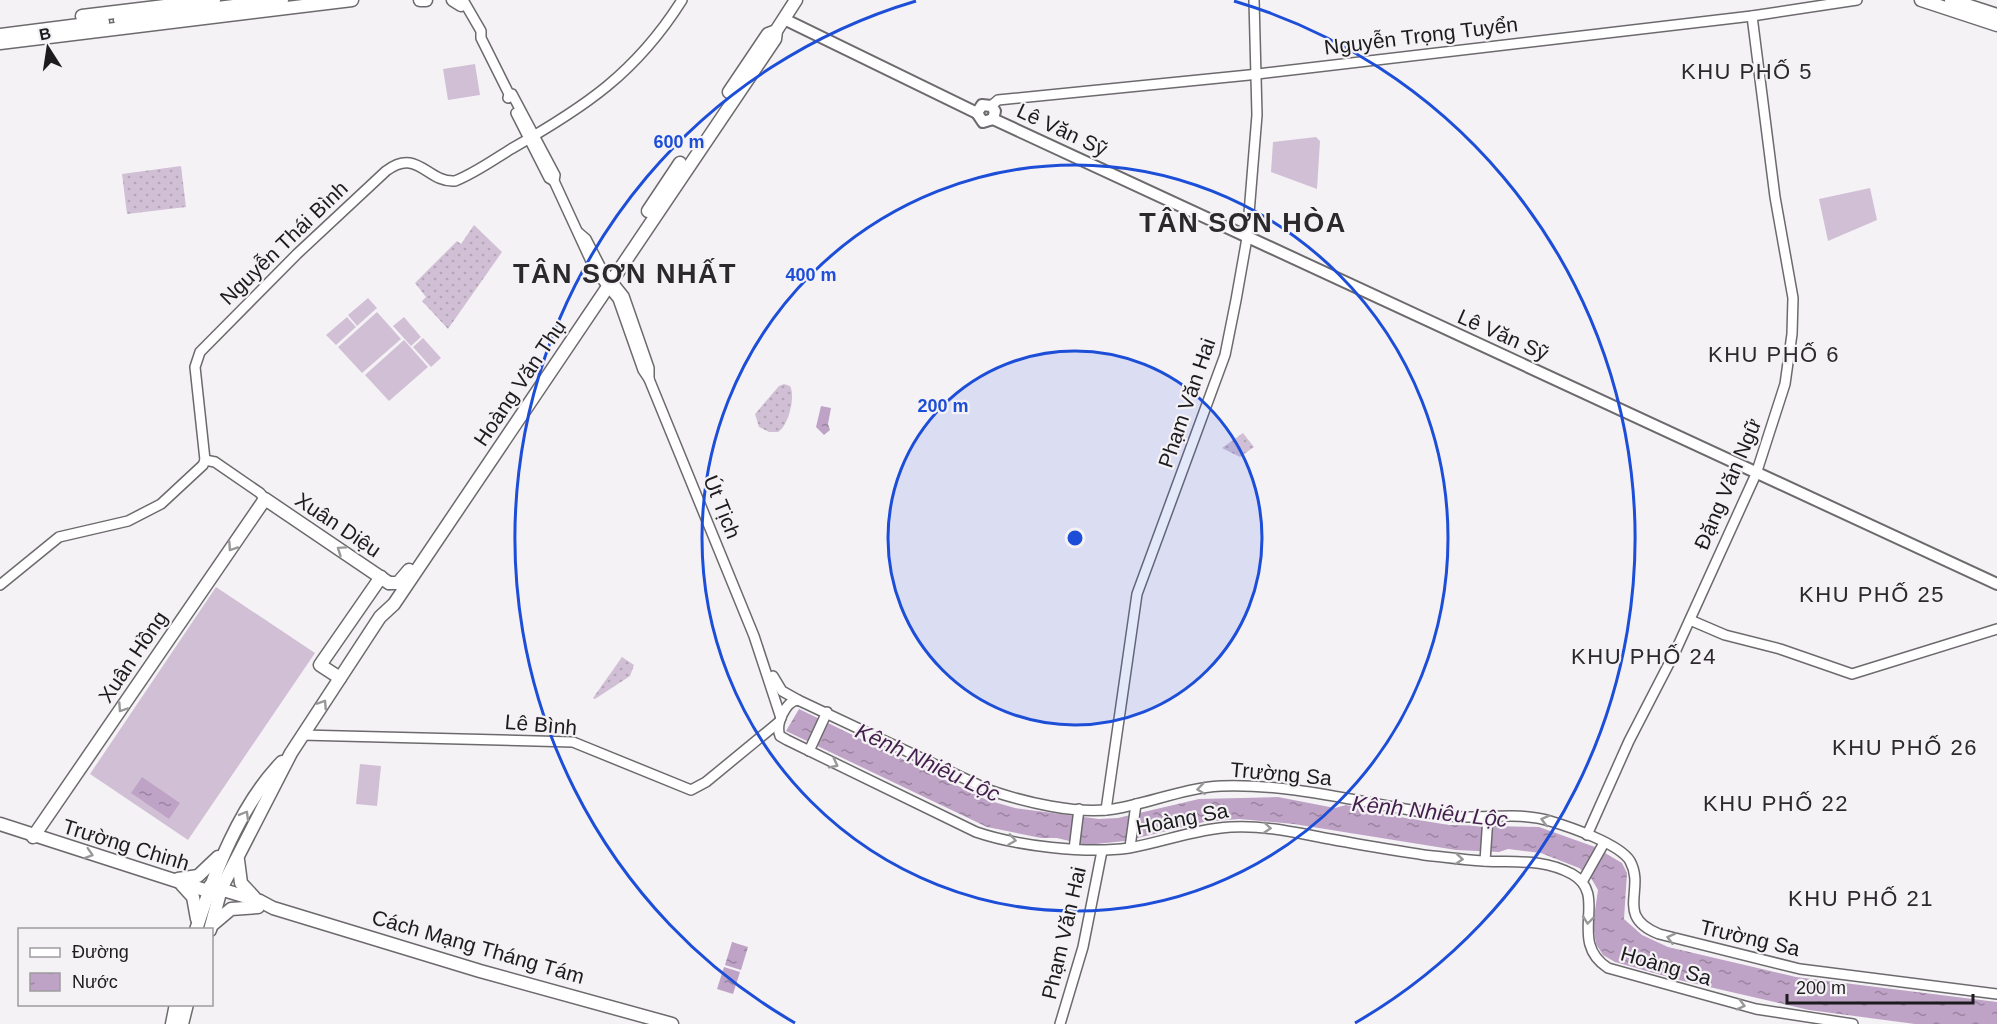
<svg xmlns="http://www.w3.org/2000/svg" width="1997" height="1024" viewBox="0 0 1997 1024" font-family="Helvetica,sans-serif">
<defs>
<pattern id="grass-dots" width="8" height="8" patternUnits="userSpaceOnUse" patternTransform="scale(1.5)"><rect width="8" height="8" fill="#d1c0d5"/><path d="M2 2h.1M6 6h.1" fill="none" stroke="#b3a4b6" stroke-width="1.8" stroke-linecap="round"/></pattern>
<pattern id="water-ripples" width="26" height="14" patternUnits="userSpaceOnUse" patternTransform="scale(1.5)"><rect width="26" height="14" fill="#bea3c6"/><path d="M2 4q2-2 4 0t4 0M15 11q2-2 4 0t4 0" fill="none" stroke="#9a84a0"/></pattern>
</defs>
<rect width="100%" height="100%" fill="#f5f2f6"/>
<!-- grass -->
<g fill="url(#grass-dots)">
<path d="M181 166 186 207 127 214 122 174Z"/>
<path d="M474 225 502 252 448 329 422 301 426 297 415 283 457 241 461 244Z"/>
<path d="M784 384 790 386C796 397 788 426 778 432H769L759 427 755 414 779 386Z"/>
<path d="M1243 433 1254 447 1240 457 1222 448Z"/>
<path d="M622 657 634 665 630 676 595 699 593 698Z"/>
</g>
<!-- garden -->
<g fill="#d1c0d5">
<path d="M475 64 480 95 448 100 443 69Z"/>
<path d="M1316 137 1320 141 1317 189 1271 172 1273 142Z"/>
<path d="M1870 188 1877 220 1828 241 1819 199Z"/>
<path d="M368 298 377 308 357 326 348 315Z"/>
<path d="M377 312 401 339 362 373 338 347Z"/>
<path d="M347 317 356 327 336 345 326 335Z"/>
<path d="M404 317 421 337 411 346 393 326Z"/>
<path d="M423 338 441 358 431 367 413 347Z"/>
<path d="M404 340 428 367 389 401 365 375Z"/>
<path d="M216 587 315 653 188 840 90 774Z"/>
<path d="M360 764 381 766 377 806 356 804Z"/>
</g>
<!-- water -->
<g fill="url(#water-ripples)">
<path d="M821 406 831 408 828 424 830 430 824 435 816 427Z"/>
<path d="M799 709 987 800 1015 808 1099 819 1118 818 1199 799 1278 797 1335 808 1346 805 1388 815 1449 825 1539 827 1595 847 1622 863 1627 873 1624 919 1642 935 1668 947 1796 977 1997 1002V1024H1915L1809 1010 1679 980 1615 962 1603 955 1596 944 1593 924 1598 890 1591 878 1579 868 1541 853 1508 849 1499 852 1456 850 1294 824 1239 819 1204 822 1125 841 1086 845 1057 838H1041L987 827 786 731Z"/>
<path d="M142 777 180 803 169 819 131 793Z"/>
<path d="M732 942 748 947 741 970 725 965Z"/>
<path d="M724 967 740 972 733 994 717 989Z"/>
</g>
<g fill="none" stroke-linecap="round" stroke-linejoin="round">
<defs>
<g id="tertiary">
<path d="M463 0 481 31V38L509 94 508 98"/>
<path d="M509 94H512L555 175 554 181 596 272 618 299 643 370 649 379 754 636 781 718"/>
<path d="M991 106 998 100 1249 75 1752 16 1857 0"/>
<path d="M516 113 549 178 554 181"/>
<path d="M579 233 586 239 600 266 624 296 649 368V379"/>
<path d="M205 460 215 462 260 493 265 499"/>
<path d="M0 585 59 537 128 521 161 504 203 465 205 460 195 367 200 352 297 254 386 171C418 147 427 183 455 181 475 173 493 160 511 149 585 107 636 73 682 0"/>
<path d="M1690 620 1725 635 1780 649 1852 674 1997 629"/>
<path d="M773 676 782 691 798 700"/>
<path d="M302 735 573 742 691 790 706 782 779 722"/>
<path d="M809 751 827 712"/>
<path d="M1106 810 1137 594 1225 355 1236 300 1247 238 1257 115 1254 0"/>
<path d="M1587 835 1629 741 1676 650 1756 474 1785 384 1792 334 1793 298 1775 197 1752 16"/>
<path d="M1130 847 1136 804"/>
<path d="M1074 849 1079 809"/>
<path d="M1485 861 1488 817"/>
<path d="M1582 882 1604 843"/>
<path d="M1060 1024 1083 947 1102 851"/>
<path d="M1853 1024 1756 1009 1608 968C1566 941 1610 895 1572 874 1542 858 1515 863 1483 861 1464 860 1444 857 1424 855 1393 850 1361 845 1330 839 1297 833 1265 825 1231 827 1196 829 1163 842 1129 848 1086 854 1017 846 976 832L787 740 780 736C775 724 786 701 798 700L989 790C1024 802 1077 815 1114 809 1150 803 1184 788 1221 786 1299 783 1374 807 1451 816 1484 820 1517 811 1550 821 1570 827 1620 844 1630 861 1646 890 1614 916 1659 934L1800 969 1997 994"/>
</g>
<g id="secondary">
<path d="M784 19 977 113"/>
<path d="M977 113 982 105 991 106 995 111 993 119"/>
<path d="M977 113 983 122 993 119"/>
<path d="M993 119 1997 584"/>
</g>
<g id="primary">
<path d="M420 0H426"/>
<path d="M453 0 461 5"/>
<path d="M1921 0 1997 25"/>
<path d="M1951 0 1997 15"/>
<path d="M82 16 214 0"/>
<path d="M120 20 282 0"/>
<path d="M0 35 103 22"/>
<path d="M0 43 352 0"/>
<path d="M729 92 768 34 776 31"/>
<path d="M648 211 680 163"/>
<path d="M389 583H398L409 570"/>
<path d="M340 678 320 665 381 577"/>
<path d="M0 824 217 894"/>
<path d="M33 837 265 499 389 583"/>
<path d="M238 860 241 883 254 897"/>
<path d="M178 879 198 876 218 857"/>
<path d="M182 885 193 897 197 919"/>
<path d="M210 886 260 901 273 908 480 971 672 1024"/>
<path d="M212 925 231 909 258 907"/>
<path d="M196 930C214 873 240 805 282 762"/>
<path d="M210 930 221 889 291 753 380 617 394 604 775 39 776 31 796 0"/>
<path d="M172 1024 176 1004"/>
<path d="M182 1024 187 1004"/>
</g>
</defs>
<!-- tertiary casing -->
<use href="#tertiary" stroke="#6d6a6e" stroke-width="12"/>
<!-- secondary casing -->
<use href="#secondary" stroke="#6d6a6e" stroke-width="14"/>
<!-- primary casing -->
<use href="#primary" stroke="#6d6a6e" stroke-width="15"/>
<!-- tertiary -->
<use href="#tertiary" stroke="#fff" stroke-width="9"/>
<!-- secondary -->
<use href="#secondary" stroke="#fff" stroke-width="10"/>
<!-- primary -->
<use href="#primary" stroke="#fff" stroke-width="12"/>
</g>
<!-- one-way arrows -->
<defs><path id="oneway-chevron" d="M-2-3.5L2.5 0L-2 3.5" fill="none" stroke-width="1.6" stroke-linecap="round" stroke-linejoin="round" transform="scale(1.5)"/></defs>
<g stroke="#999899">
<use href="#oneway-chevron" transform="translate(232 547) rotate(124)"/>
<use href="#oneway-chevron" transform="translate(341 550) rotate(-146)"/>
<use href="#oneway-chevron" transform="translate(323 704) rotate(-57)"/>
<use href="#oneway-chevron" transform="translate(122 708) rotate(124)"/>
<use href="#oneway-chevron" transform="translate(834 764) rotate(27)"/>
<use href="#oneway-chevron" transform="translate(1201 789) rotate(172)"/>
<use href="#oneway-chevron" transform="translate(245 815) rotate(-60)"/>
<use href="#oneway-chevron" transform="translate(1545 820) rotate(-165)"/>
<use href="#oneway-chevron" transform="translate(1267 828) rotate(5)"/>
<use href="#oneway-chevron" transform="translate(1012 840) rotate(8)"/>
<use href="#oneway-chevron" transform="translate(89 854) rotate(17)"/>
<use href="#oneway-chevron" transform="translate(1459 859) rotate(5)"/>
<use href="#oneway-chevron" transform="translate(1588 920) rotate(97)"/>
<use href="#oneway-chevron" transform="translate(1671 938) rotate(-165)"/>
<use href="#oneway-chevron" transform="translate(1741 1005) rotate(15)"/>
</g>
<!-- distance rings -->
<circle cx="1075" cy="538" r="187" fill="#1d4ed8" fill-opacity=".12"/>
<g fill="none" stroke="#1d4ed8" stroke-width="3">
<circle cx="1075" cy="538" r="187"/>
<circle cx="1075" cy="538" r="373"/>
<path d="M795 1023A560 560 0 0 1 916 1M1234 1A560 560 0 0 1 1355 1023"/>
</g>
<g text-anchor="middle" stroke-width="4.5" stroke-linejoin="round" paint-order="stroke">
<!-- street labels -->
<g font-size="21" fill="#1c1b1d" stroke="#f5f2f6">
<text transform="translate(1421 36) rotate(-7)" y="7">Nguyễn Trọng Tuyển</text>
<text transform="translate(1062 130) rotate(25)" y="7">Lê Văn Sỹ</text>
<text transform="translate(284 243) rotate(-44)" y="7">Nguyễn Thái Bình</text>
<text transform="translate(1503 335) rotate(24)" y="7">Lê Văn Sỹ</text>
<text transform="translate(520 383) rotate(-56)" y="7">Hoàng Văn Thụ</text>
<text transform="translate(1187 403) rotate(-71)" y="7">Phạm Văn Hai</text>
<text transform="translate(1728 484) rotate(-67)" y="7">Đặng Văn Ngữ</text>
<text transform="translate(722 507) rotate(68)" y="7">Út Tịch</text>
<text transform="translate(338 525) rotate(34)" y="7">Xuân Diệu</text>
<text transform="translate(133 657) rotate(-56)" y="7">Xuân Hồng</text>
<text transform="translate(541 725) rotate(5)" y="7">Lê Bình</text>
<text transform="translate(1281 774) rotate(5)" y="7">Trường Sa</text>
<text transform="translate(1182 819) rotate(-11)" y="7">Hoàng Sa</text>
<text transform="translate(126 845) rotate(17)" y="7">Trường Chinh</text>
<text transform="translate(1064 933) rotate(-77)" y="7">Phạm Văn Hai</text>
<text transform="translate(1750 938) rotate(13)" y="7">Trường Sa</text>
<text transform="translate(478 947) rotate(16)" y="7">Cách Mạng Tháng Tám</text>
<text transform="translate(1666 966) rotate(16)" y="7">Hoàng Sa</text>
</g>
<!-- neighbourhood labels -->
<g font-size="22" letter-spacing="1.5" fill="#2b292b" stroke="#f5f2f6">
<text x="1747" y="79">KHU PHỐ 5</text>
<text x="1774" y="362">KHU PHỐ 6</text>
<text x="1872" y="602">KHU PHỐ 25</text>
<text x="1644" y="664">KHU PHỐ 24</text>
<text x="1905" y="755">KHU PHỐ 26</text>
<text x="1776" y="811">KHU PHỐ 22</text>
<text x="1861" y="906">KHU PHỐ 21</text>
</g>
<!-- water labels -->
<g font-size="22" font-style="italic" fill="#421f4b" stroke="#f5f2f6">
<text transform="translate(928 762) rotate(25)" y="8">Kênh Nhiêu Lộc</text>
<text transform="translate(1430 811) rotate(6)" y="8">Kênh Nhiêu Lộc</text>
</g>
<!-- district labels -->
<g font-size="27" font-weight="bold" letter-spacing="1.5" fill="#2b292b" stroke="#f5f2f6">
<text x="1243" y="232">TÂN SƠN HÒA</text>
<text x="625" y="283">TÂN SƠN NHẤT</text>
</g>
</g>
<circle cx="1075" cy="538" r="9" fill="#1d4ed8" stroke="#f5f2f6" stroke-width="3"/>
<g font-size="18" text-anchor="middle" font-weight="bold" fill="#1d4ed8" stroke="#f5f2f6" stroke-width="4.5" stroke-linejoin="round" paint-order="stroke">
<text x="679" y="148">600 m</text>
<text x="811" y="281">400 m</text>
<text x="943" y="412">200 m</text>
</g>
<!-- legend -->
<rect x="18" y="928" width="195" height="78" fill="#f5f2f6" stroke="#9e9c9f" stroke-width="1.5"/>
<rect x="30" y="948" width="30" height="9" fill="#ffffff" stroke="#9e9c9f" stroke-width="1.5"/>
<text x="72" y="958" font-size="18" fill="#1c1b1d">Đường</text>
<rect x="30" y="973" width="30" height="18" fill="url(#water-ripples)" stroke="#9e9c9f" stroke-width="1.5"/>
<text x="72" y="988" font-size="18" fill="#1c1b1d">Nước</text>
<!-- north arrow -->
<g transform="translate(48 48) rotate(348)" stroke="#f5f2f6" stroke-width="4.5" paint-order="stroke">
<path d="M0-4.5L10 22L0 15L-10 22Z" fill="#1c1b1d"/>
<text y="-9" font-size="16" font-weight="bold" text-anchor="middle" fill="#1c1b1d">B</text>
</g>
<!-- scale -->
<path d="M1787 994v9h186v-9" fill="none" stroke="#1c1b1d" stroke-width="3"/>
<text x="1796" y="994" font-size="18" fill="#1c1b1d" stroke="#f5f2f6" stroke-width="4.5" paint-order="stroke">200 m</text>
</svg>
